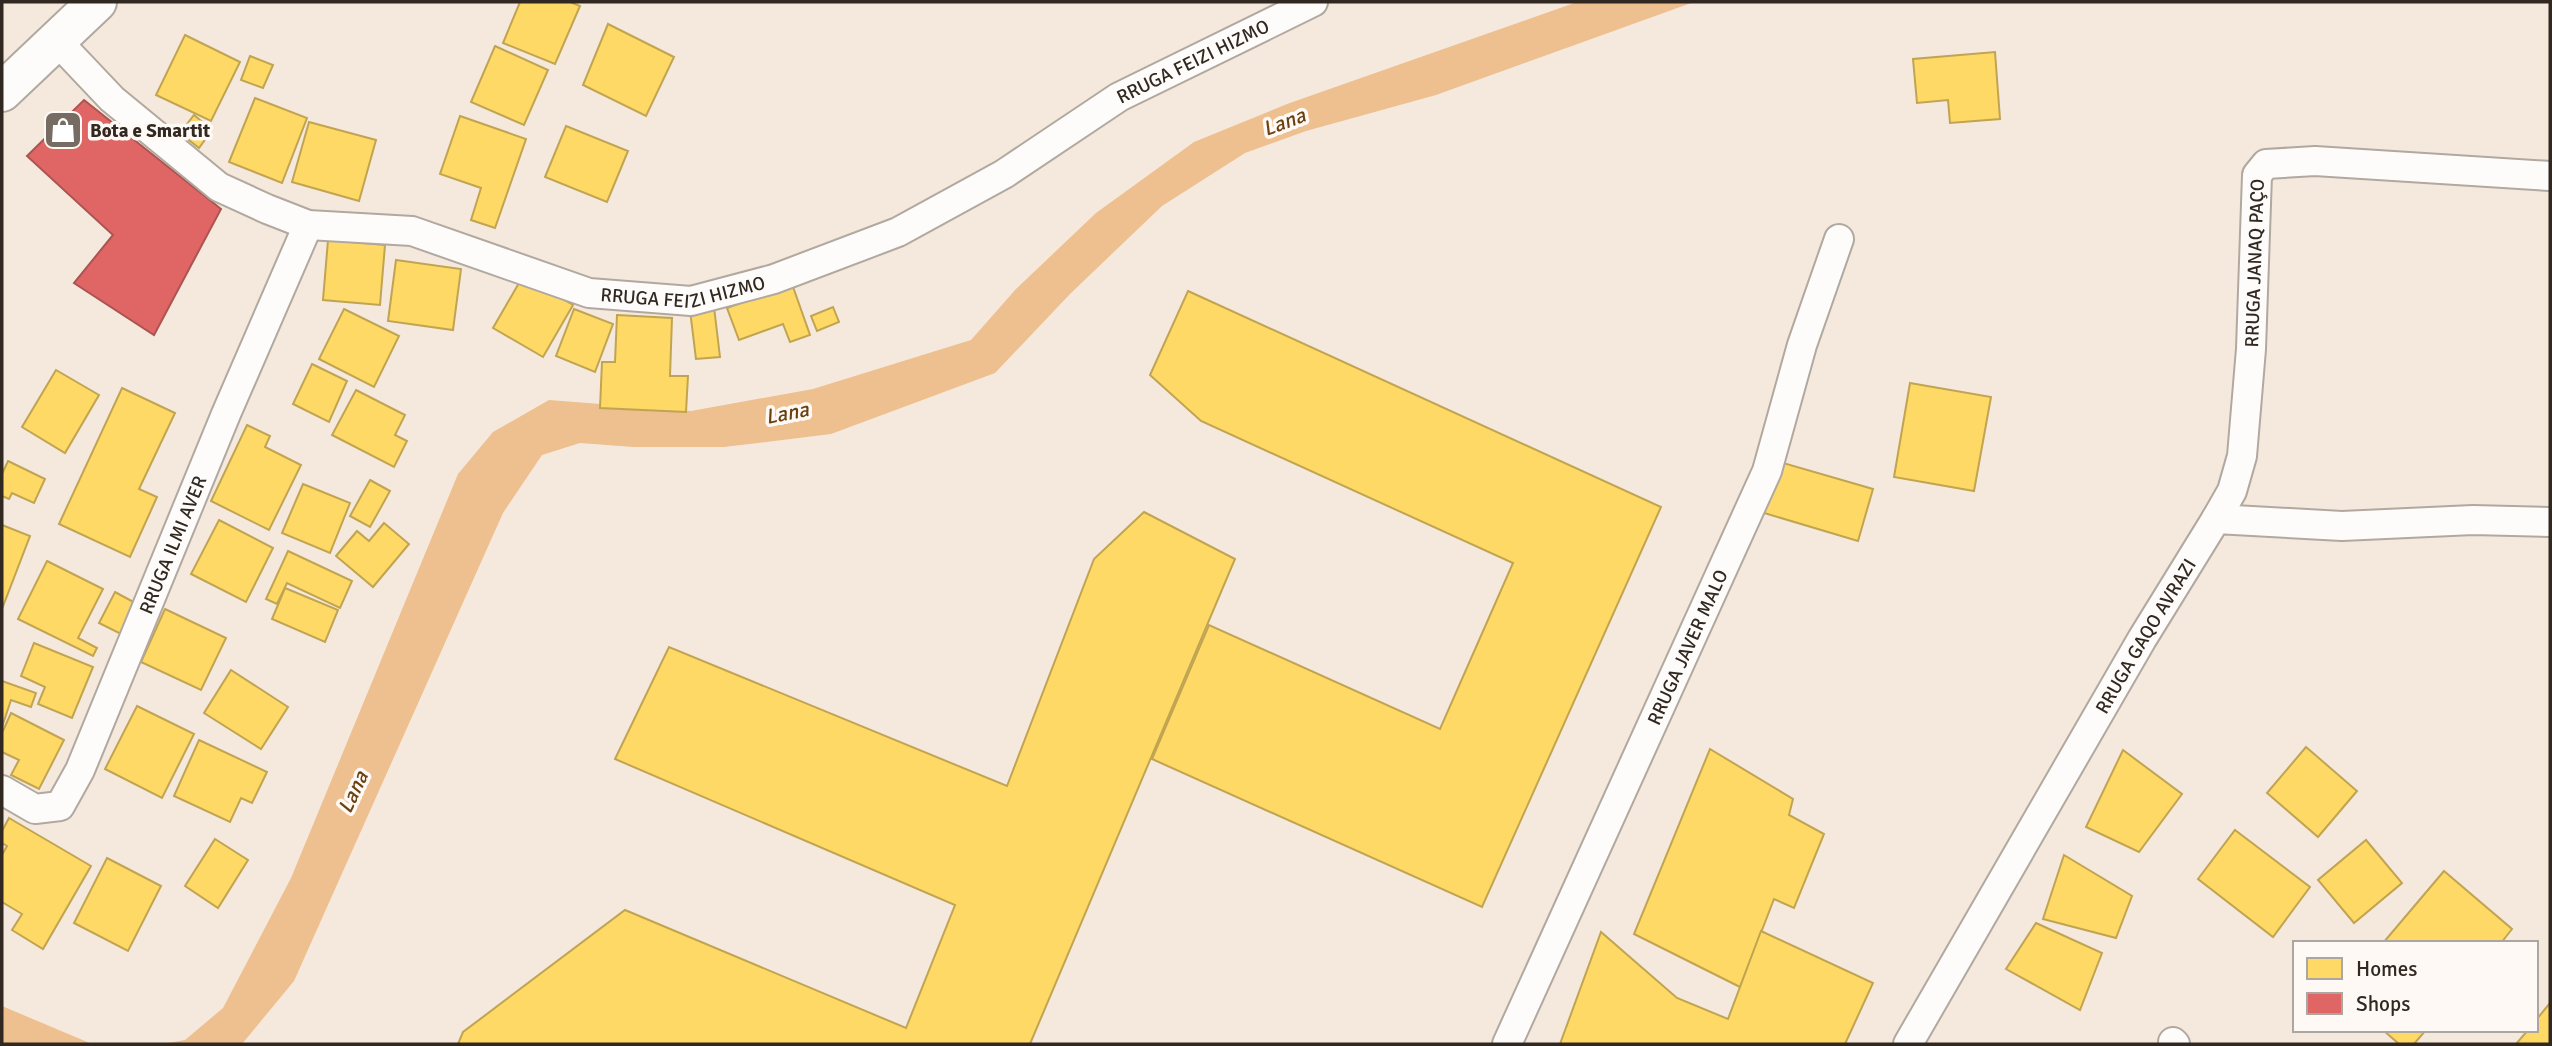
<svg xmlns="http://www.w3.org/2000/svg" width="2552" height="1046" viewBox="0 0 2552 1046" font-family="Signika,sans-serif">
<rect width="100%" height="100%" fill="#f5e9dd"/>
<!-- water -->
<g fill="#eebf8f">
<path d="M1577 2H1694L1436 95 1306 131 1245 153 1162 206 1070 294 995 373 831 434 724 447H633L580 443 542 455 503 513 294 981 242 1044H162L185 1040 223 1008 291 878 458 474 493 432 549 400 691 411 813 389 971 340 1016 289 1096 213 1194 142 1287 104Z"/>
<path d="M2 1006 92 1044H2Z"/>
</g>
<!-- homes -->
<g fill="#ffd966" stroke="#c1a451" stroke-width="2">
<path d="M520 2H570L580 6 555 64 503 43Z"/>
<path d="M608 24 674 57 646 116 583 85Z"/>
<path d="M185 35 240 62 211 121 156 95Z"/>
<path d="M495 46 548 70 524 125 471 102Z"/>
<path d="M1995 52 2000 119 1950 123 1948 100 1917 103 1913 59Z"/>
<path d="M250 56 273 65 263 88 241 80Z"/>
<path d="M255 98 307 118 282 183 229 162Z"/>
<path d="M194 115 212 130 199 148 180 133Z"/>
<path d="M460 116 526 139 495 228 471 220 481 188 440 174Z"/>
<path d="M309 122 376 140 359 201 292 182Z"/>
<path d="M566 126 628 151 607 202 545 177Z"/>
<path d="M328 240 385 245 380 305 323 300Z"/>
<path d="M396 260 461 269 453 330 388 321Z"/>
<path d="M523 276 573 305 543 357 493 328Z"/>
<path d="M792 284 810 335 790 342 783 324 739 340 727 308Z"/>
<path d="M1188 291 1661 507 1482 907 1152 759 1209 625 1440 729 1513 563 1201 421 1150 375Z"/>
<path d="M714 307 720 357 696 359 690 310Z"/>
<path d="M833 307 839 322 817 331 811 316Z"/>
<path d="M344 309 399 336 374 387 319 359Z"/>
<path d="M574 309 613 324 595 372 556 356Z"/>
<path d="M617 315 672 318 670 376H688L686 412 600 408 602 362H615Z"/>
<path d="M312 364 347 381 329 422 293 404Z"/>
<path d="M56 370 99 395 65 453 22 427Z"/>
<path d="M1910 383 1991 397 1974 491 1894 477Z"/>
<path d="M122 388 175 413 139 489 157 497 130 557 59 524Z"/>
<path d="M356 390 405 415 395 435 407 441 394 467 332 435Z"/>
<path d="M247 425 270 436 265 447 301 465 269 530 211 501Z"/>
<path d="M8 461 45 479 34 503 12 493 9 499 2 496V474Z"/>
<path d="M1776 461 1873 489 1858 541 1761 512Z"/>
<path d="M370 480 390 491 370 527 350 516Z"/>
<path d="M303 484 350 503 330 553 282 533Z"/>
<path d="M1144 512 1235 559 1030 1044H458L463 1032 625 910 906 1028 955 905 615 759 669 647 1007 786 1094 559Z"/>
<path d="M219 520 273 548 246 602 191 574Z"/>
<path d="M384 523 409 544 373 587 336 556 357 531 369 541Z"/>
<path d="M2 525 30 536 2 609Z"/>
<path d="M288 551 352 581 340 608 287 583 277 604 266 599Z"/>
<path d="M47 561 103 589 78 638 97 648 93 656 18 619Z"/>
<path d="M285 588 338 610 325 642 272 619Z"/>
<path d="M115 592 139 605 123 635 99 623Z"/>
<path d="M165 609 226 638 201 690 141 662Z"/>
<path d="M34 643 93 667 72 718 38 704 45 687 21 676Z"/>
<path d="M231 670 288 707 261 749 204 713Z"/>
<path d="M2 681 36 693 31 707 11 700 2 727Z"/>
<path d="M137 706 194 734 162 798 105 769Z"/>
<path d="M11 713 64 740 39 789 11 775 19 760 2 752V733Z"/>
<path d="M199 740 267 772 252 803 241 798 230 822 174 796Z"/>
<path d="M2306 747 2357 791 2318 837 2267 793Z"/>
<path d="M1710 749 1793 799 1789 815 1824 834 1794 908 1774 899 1740 987 1634 934Z"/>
<path d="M2123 750 2182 794 2139 852 2086 827Z"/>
<path d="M9 818 91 866 43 949 12 930 22 914 2 902V855L7 846 2 843V831Z"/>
<path d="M2235 830 2310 887 2273 937 2198 879Z"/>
<path d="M215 839 248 860 218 908 185 886Z"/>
<path d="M2366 840 2402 883 2354 923 2318 880Z"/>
<path d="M2064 855 2132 896 2116 938 2043 919Z"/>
<path d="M107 858 161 886 128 951 74 923Z"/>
<path d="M2444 871 2512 929 2501 943H2383Z"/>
<path d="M2036 923 2102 953 2080 1010 2006 969Z"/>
<path d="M1761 931 1873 983 1845 1044H1560L1601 932 1677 998 1728 1019Z"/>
<path d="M2550 1003V1044H2516L2528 1030H2536V1020Z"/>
<path d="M2383 1030H2426L2414 1044H2399Z"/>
</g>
<!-- shops -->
<path fill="#e06666" stroke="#ac5451" stroke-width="2" d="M84 100 221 209 154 335 74 283 113 235 27 156Z"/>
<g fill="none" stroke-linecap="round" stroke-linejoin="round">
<defs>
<g id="minor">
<path id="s1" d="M57 41 112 99 219 187 267 209 308 225 412 231 589 293 691 301 774 279 898 232 1004 174 1119 97 1313 2"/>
<path id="s2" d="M2216 519 2232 491 2242 456 2251 349 2257 175 2266 164 2315 161 2550 176"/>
<path id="s3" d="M2 790 35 809 60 806 80 770 226 414 308 225"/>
<path d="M2173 1042 2175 1044"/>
<path id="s4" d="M1507 1044 1767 471 1802 345 1839 239"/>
<path id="s5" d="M1908 1044 2142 639 2216 519 2342 526 2473 520 2550 522"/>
</g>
<path id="secondary" d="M2 92 97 2"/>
</defs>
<!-- minor casing -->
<use href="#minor" stroke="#b1a89f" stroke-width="32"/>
<!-- secondary casing -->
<use href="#secondary" stroke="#b1a89f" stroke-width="42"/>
<!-- minor -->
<use href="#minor" stroke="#fefcfa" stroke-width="28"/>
<!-- secondary -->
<use href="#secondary" stroke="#fefcfa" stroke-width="38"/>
</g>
<!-- icons -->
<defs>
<symbol id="shop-square" viewBox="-11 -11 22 22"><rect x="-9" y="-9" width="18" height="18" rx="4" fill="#766c63" stroke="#fef9f5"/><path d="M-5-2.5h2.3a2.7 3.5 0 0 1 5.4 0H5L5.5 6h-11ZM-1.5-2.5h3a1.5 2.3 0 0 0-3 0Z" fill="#fff"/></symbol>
</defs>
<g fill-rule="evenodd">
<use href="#shop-square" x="41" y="108" width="44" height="44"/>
</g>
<g text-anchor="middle" stroke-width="7" stroke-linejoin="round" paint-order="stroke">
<!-- street labels -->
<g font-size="19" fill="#312921" stroke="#fef9f5">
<text dy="7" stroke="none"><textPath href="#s1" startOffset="1269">RRUGA FEIZI HIZMO</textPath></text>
<text dy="7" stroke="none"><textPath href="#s2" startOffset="262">RRUGA JANAQ PAÇO</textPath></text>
<text dy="7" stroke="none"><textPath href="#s1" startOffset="702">RRUGA FEIZI HIZMO</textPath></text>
<text dy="7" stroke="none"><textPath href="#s3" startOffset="348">RRUGA ILMI AVER</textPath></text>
<text dy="7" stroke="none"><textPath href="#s5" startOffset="472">RRUGA GAQO AVRAZI</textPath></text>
<text dy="7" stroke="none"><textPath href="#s4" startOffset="436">RRUGA JAVER MALO</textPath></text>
</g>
<!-- poi labels -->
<g font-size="19" font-weight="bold" fill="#312921" stroke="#fef9f5" text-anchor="start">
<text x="90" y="137">Bota e Smartit</text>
</g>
<!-- water labels -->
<g font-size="21" font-style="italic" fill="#6a4110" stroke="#fef9f5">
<text transform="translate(1284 122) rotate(-21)" y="7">Lana</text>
<text transform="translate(787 413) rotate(-11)" y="7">Lana</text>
<text transform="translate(353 792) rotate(-65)" y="7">Lana</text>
</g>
</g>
<!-- border -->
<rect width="2552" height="1046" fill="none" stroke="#312921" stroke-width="7"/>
<!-- legend -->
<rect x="2293" y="941" width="245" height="91" fill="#fef9f5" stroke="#aca6a0" stroke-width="2"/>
<rect x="2307" y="958" width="35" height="21" fill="#ffd966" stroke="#aca6a0" stroke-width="2"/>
<text x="2356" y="976" font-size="21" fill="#312921">Homes</text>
<rect x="2307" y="993" width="35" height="21" fill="#e06666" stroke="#aca6a0" stroke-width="2"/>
<text x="2356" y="1011" font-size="21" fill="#312921">Shops</text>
</svg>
